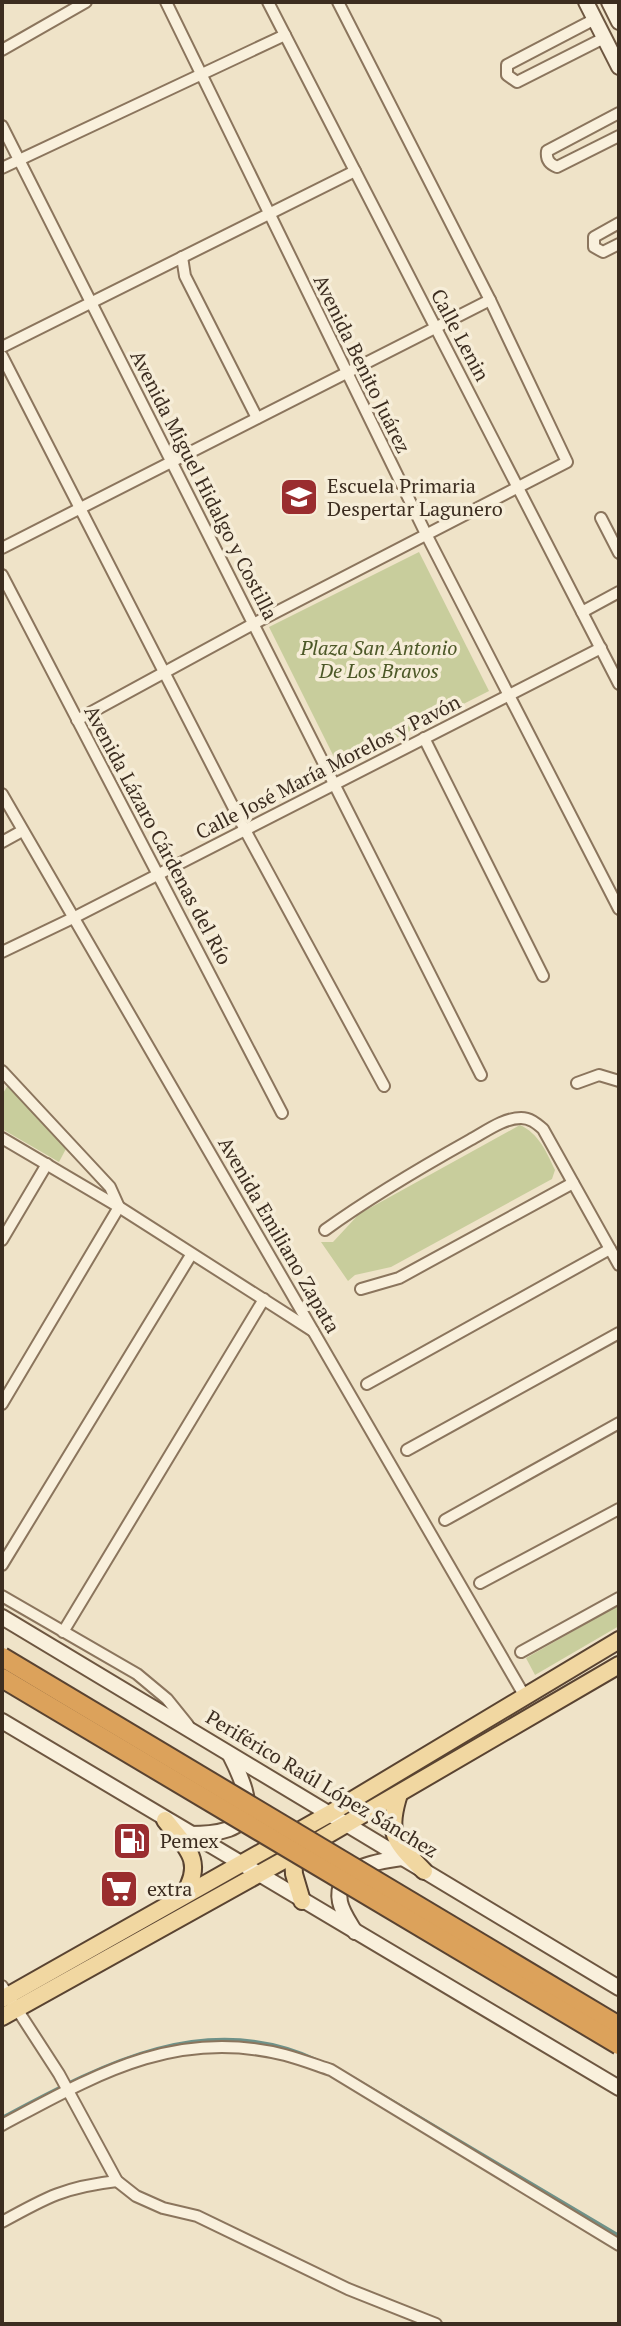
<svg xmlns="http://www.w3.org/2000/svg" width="621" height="2326" viewBox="0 0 621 2326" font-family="'PT Serif',serif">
<rect width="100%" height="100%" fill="#efe3c8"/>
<!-- green -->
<g fill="#c8cd9c">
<path d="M419 552 489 691 339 767 269 627Z"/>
<path d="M8 1085 68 1145 59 1162 2 1129V1095Z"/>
<path d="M520 1125C539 1134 546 1151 555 1170L552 1179 391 1267 355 1275 348 1281 321 1242H333L359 1214Z"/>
<path d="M619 1605V1626L535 1675 526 1658Z"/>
</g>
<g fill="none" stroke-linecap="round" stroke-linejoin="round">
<!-- stream -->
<g stroke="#6f9289" stroke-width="4">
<path d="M346 2074 619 2236"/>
<path d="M2 2118C100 2066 204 2008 316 2060"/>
</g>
<defs>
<g id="street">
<path d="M166 2 426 534 619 909"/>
<path d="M268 2 619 684"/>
<path d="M595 19 507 65V75L517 82 604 38"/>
<path d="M2 50 86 2"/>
<path d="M619 113 547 151C546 159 549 164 557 167L619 136"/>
<path d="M2 126 481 1075"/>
<path d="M2 168 285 35"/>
<path d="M619 223 594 237V247L603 252 619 244"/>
<path d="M182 257 185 276 257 418"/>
<path d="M2 347 355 171"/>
<path d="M2 356 245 830 384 1086"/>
<path d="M601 518 619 553"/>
<path d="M2 548 490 300"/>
<path d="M2 575 282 1113"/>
<path d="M582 612 619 592"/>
<path d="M77 720 255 623 567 462 490 300 338 2"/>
<path d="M424 738 543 976"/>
<path d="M2 794 524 1695"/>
<path d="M2 842 22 831"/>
<path d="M2 952 73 918 601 648"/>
<path d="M2 1071 110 1187 119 1207 2 1404"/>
<path d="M577 1083 599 1075 619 1081"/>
<path d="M2 1138 119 1207 313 1331"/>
<path d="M325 1230C372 1196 420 1168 470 1140 485 1132 503 1118 521 1118 530 1118 536 1123 543 1129L619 1265"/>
<path d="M2 1240 47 1164"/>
<path d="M361 1289 399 1278 573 1183"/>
<path d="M367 1384 610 1249"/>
<path d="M407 1450 619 1333"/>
<path d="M445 1520 619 1423"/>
<path d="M2 1565 191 1255"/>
<path d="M480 1583 619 1509"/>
<path d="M2 1596 137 1674 167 1699 188 1725"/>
<path d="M63 1632 264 1299"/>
<path d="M521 1652 619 1598"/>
<path d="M2 1986 59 2074 117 2181 136 2196 163 2208 197 2216 348 2289 436 2324"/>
<path d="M2 2125C94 2076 175 2027 285 2055 300 2059 316 2065 331 2070L619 2245"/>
<path d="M2 2222C47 2197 65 2187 117 2181"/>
</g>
<g id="secondary">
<path d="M586 2 619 67"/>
<path d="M609 2 619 22"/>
<path d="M2 1617 619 1988"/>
<path d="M2 1721 619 2088"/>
<path d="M190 1834C258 1834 257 1808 230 1755"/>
<path d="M355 1932C350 1923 342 1912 340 1902 333 1867 379 1861 402 1858"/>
</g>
<g id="primary">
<path d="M399 1794C386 1835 395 1841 424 1871"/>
<path d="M165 1820C186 1847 205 1861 184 1894"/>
<path d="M293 1855 294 1874 302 1901"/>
<path d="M2 1999 329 1814 619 1640"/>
<path d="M2 2017 293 1855 619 1665"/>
</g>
</defs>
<!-- street casing -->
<use href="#street" stroke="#8b755d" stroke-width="14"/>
<!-- secondary casing -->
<use href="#secondary" stroke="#6d5640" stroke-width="18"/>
<!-- primary casing -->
<use href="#primary" stroke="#594331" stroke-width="20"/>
<!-- street -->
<use href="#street" stroke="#f9f0dc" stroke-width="10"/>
<!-- secondary -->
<use href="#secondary" stroke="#f9f0dc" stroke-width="14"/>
<!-- primary -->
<use href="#primary" stroke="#f1d7a1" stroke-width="16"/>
<defs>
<g id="highway-bridge">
<path d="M2 1657 619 2026"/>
<path d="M2 1678 619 2045"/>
</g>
</defs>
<!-- highway-bridge casing -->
<use href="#highway-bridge" stroke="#594331" stroke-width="22" stroke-linecap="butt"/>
<!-- highway-bridge -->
<use href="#highway-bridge" stroke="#dca25b" stroke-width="18"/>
</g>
<!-- icons -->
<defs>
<symbol id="school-square" viewBox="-11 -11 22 22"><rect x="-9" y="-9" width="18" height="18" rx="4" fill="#9a2d2f" stroke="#f6edd8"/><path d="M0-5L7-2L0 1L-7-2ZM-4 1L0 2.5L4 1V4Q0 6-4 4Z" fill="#fff"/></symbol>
<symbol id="fuel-square" viewBox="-11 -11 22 22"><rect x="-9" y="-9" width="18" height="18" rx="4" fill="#9a2d2f" stroke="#f6edd8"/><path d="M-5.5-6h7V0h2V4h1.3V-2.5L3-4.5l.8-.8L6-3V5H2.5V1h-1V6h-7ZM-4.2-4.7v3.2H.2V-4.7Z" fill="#fff"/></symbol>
<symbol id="supermarket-square" viewBox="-11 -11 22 22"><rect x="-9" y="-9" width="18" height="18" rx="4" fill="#9a2d2f" stroke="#f6edd8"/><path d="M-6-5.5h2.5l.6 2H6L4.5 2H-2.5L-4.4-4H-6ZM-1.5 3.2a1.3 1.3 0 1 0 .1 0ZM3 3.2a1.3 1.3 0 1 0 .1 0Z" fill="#fff"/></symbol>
</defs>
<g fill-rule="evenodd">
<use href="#school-square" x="277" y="475" width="44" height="44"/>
<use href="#fuel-square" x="110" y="1819" width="44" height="44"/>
<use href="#supermarket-square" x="97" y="1867" width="44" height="44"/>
</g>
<g text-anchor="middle" stroke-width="7" stroke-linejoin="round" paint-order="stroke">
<!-- street labels -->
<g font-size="20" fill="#3c2d20" stroke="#f6edd8">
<text transform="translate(460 335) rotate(62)" y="7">Calle Lenin</text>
<text transform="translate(362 364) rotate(64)" y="7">Avenida Benito Juárez</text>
<text transform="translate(204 485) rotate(63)" y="7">Avenida Miguel Hidalgo y Costilla</text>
<text transform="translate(328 767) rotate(-27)" y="7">Calle José María Morelos y Pavón</text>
<text transform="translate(158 835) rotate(62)" y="7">Avenida Lázaro Cárdenas del Río</text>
<text transform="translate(279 1235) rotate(60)" y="7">Avenida Emiliano Zapata</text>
<text transform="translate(322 1784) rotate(31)" y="7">Periférico Raúl López Sánchez</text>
</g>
<!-- poi labels -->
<g font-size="20" fill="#3c2d20" stroke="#f6edd8" text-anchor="start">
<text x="327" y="493">Escuela Primaria<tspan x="327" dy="23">Despertar Lagunero</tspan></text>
<text x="160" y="1848">Pemex</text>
<text x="147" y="1896">extra</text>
</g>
<!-- park labels -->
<g font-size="20" font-style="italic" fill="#4c5827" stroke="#f6edd8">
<text x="379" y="655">Plaza San Antonio<tspan x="379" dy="23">De Los Bravos</tspan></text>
</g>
</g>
<!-- border -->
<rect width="621" height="2326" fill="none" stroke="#3c2d20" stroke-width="8"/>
</svg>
